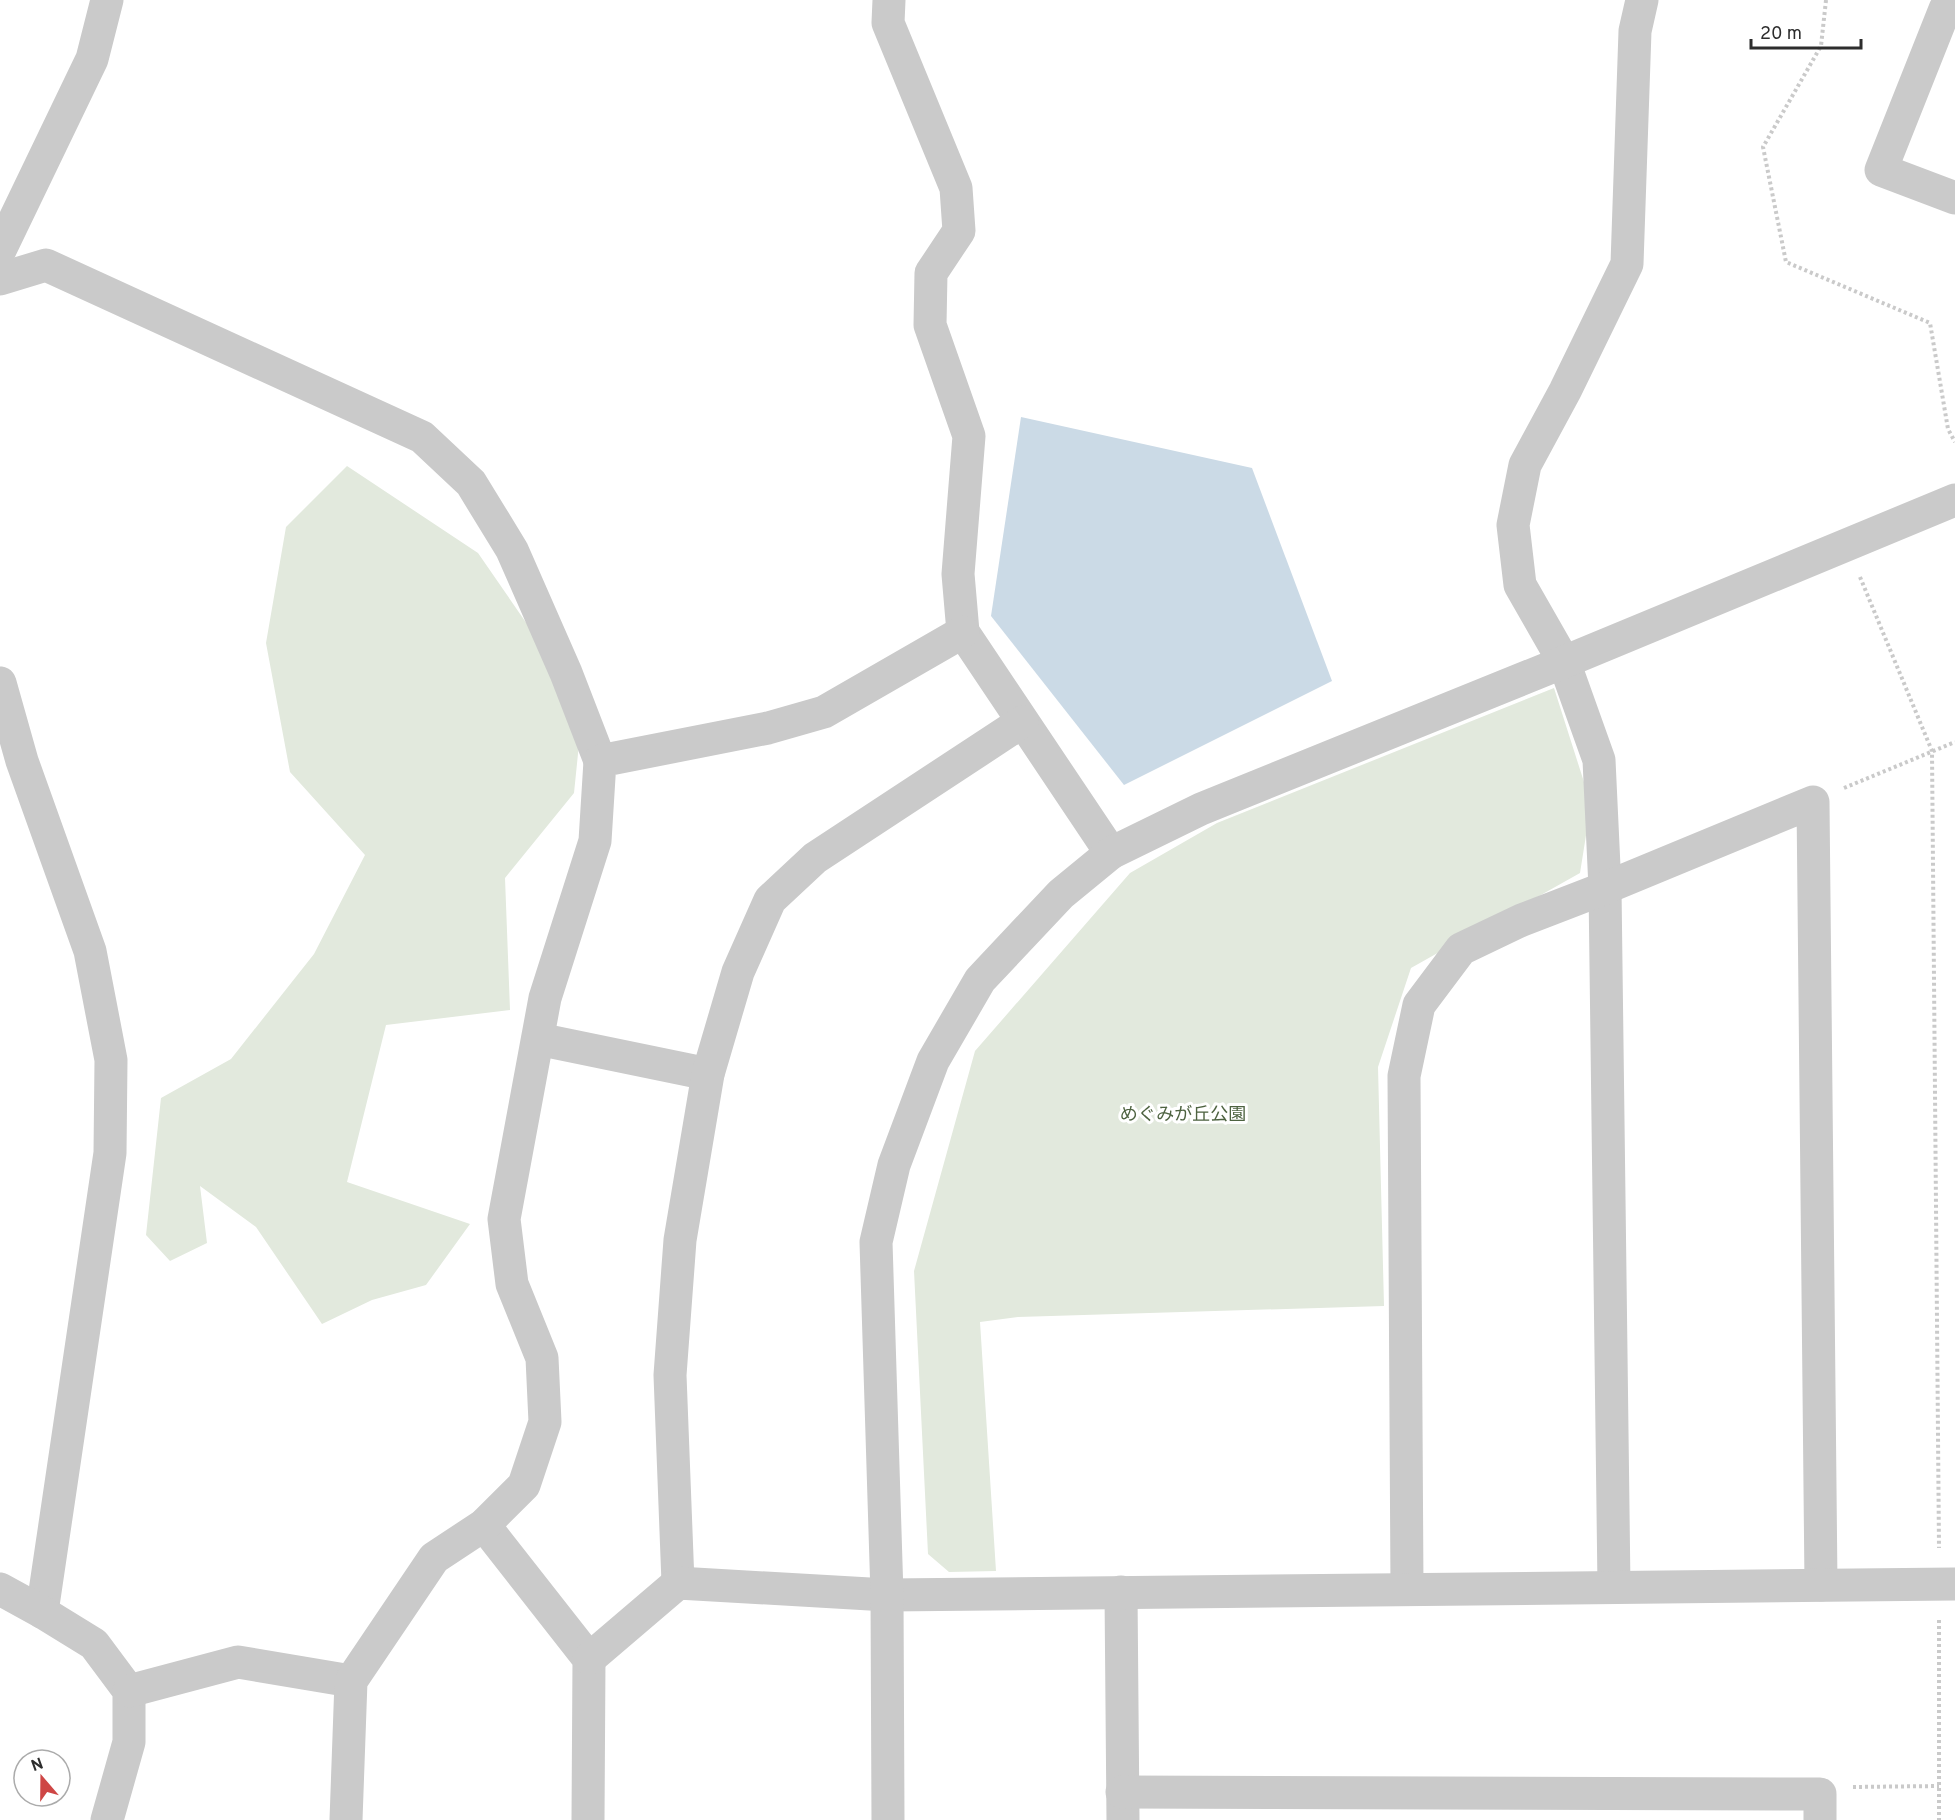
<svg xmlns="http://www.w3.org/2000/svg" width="1955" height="1820" viewBox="0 0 1955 1820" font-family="Overpass,'Noto Sans JP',sans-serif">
<rect width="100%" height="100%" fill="#fff"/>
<!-- green -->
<g fill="#e2e9dd">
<path d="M347 466 478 553 583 705 574 793 505 878 510 1010 386 1025 347 1182 470 1224 426 1285 372 1300 322 1324 256 1227 200 1186 207 1243 170 1261 146 1235 161 1098 231 1059 314 954 365 855 290 772 266 643 286 527Z"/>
<path d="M1554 688 1591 804 1580 873 1411 968 1378 1067 1384 1306 1018 1317 980 1322 996 1571 949 1572 928 1554 914 1271 975 1051 1130 873 1217 823Z"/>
</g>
<!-- water -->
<path fill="#cbdae6" d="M1021 417 1252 468 1332 681 1124 785 991 616Z"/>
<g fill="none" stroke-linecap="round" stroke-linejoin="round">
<!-- path -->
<g stroke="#cacaca" stroke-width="4" stroke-dasharray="3 3" stroke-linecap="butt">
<path d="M1826 0 1821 46 1763 147 1786 262 1930 323 1948 429 1955 442"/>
<path d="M1860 577 1932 751 1939 1548"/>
<path d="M1844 788 1955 742"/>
<path d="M1939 1620V1820"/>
<path d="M1853 1787 1939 1786"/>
</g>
<!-- minor -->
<g stroke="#cacaca" stroke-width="33">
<path d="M889 0 888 23 956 188 959 231 931 273 930 325 969 436 958 574 963 632 1111 853"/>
<path d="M1951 0 1945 9 1881 170 1955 198"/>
<path d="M0 250 92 59 107 0"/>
<path d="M0 279 46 265 422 437 471 483 512 550 566 673 600 761"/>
<path d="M0 683 22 761 90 951 111 1060 110 1153 42 1612"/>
<path d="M538 1039 708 1074"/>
<path d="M484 1525 589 1659 588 1820"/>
<path d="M678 1583 670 1375 680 1240 708 1074 738 972 770 900 815 858 1022 722"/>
<path d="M1614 1587 1605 888 1599 760 1564 662 1520 585 1513 525 1525 465 1565 391 1627 264 1635 31 1642 0"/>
<path d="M0 1589 42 1612 94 1644 129 1691V1742L107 1820"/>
<path d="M1407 1589 1404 1076 1419 1005 1461 949 1522 920 1605 888 1813 802 1821 1585"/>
<path d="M1121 1592 1123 1820"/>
<path d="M589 1659 678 1583 887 1595 1955 1584"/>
<path d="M129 1691 238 1662 351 1681"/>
<path d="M1122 1792 1820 1794V1820"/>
<path d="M346 1820 351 1681 434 1558 484 1525 524 1485 545 1422 542 1358 512 1284 504 1219 545 998 595 841 600 761 768 728 824 712 963 632"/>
<path d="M888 1820 887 1595 876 1242 894 1165 933 1061 980 980 1061 894 1111 853 1201 809 1564 662 1955 500"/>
</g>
</g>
<g text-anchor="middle" stroke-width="6" stroke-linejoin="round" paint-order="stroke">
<!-- park labels -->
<g font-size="18" fill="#4e6341" stroke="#fff">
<text x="1183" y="1120">めぐみが丘公園</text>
</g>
</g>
<!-- north arrow -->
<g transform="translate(42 1778) rotate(340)"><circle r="28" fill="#ffffff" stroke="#ababab" stroke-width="1.5"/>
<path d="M0-4.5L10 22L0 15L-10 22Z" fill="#ce4645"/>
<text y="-9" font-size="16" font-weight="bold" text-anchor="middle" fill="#2d2d2d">N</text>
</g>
<!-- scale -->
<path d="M1751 39v9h110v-9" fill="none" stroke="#2d2d2d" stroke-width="3"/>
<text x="1760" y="39" font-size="18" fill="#2d2d2d" stroke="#ffffff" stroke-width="4.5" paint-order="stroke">20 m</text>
</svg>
